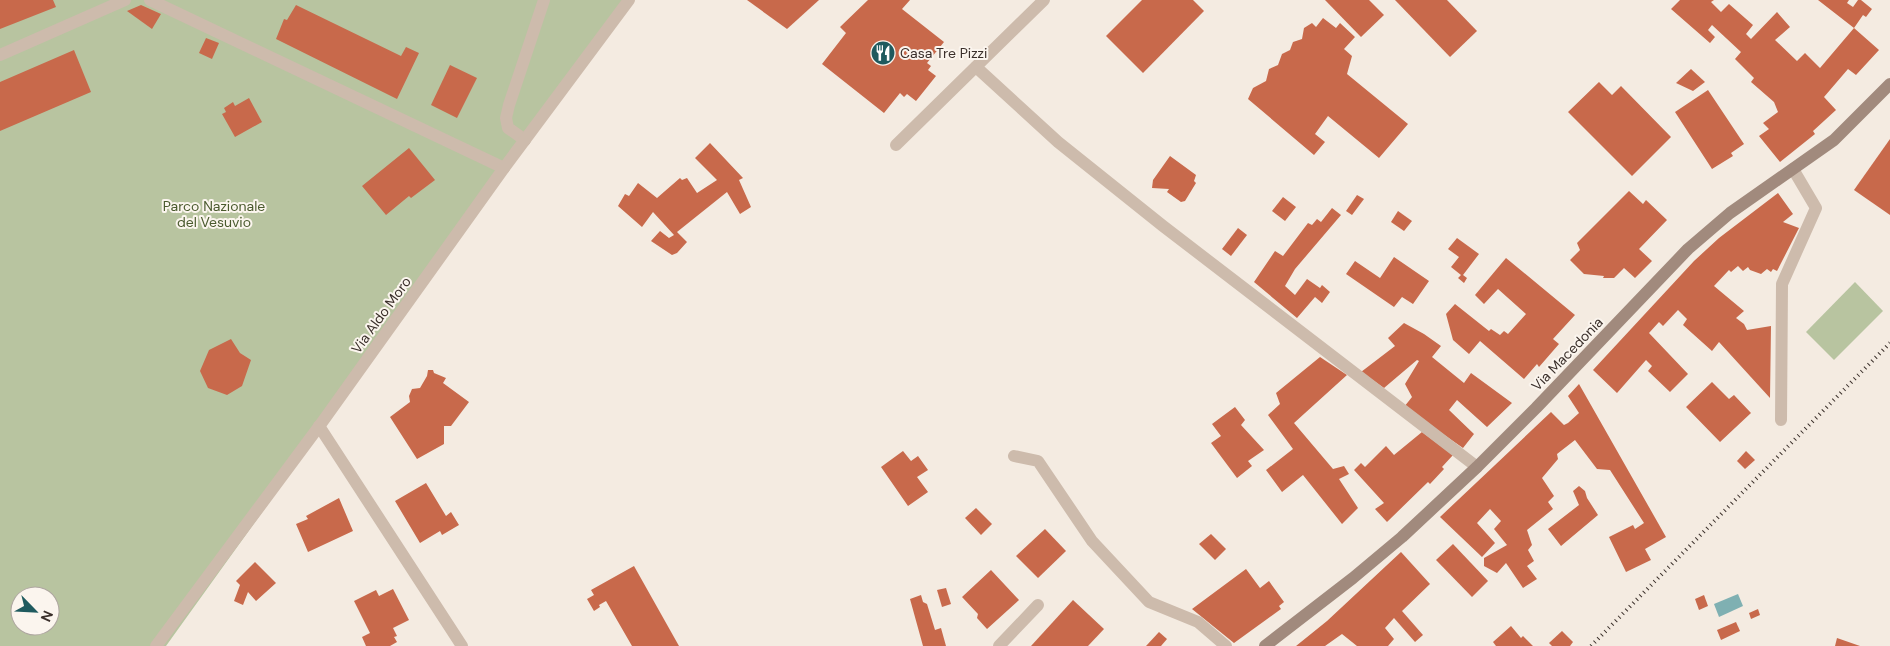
<svg xmlns="http://www.w3.org/2000/svg" width="1890" height="646" viewBox="0 0 1890 646" font-family="'DM Sans',sans-serif">
<rect width="100%" height="100%" fill="#f4ebe1"/>
<!-- green -->
<g fill="#b8c4a0" fill-rule="evenodd">
<path d="M0 0H634L501 180 166 646H0ZM20 596H50V626H20Z"/>
<path d="M1855 282 1883 311 1834 360 1806 332Z"/>
</g>
<!-- water -->
<path fill="#7fb0b2" d="M1738 594 1743 606 1719 617 1714 604Z"/>
<!-- building -->
<g fill="#c8694b">
<path d="M0 0H53L56 7 0 29Z"/>
<path d="M747 0H819L787 29Z"/>
<path d="M868 0H910L902 9 944 42 927 63 931 66 928 70 936 76 916 101 907 94 904 97 900 93 884 113 822 64 846 33 840 27Z"/>
<path d="M1142 0H1193L1204 11 1143 73 1106 36Z"/>
<path d="M1325 0H1369L1384 15 1361 37Z"/>
<path d="M1395 0H1447L1477 31 1450 57Z"/>
<path d="M1680 0H1714L1711 2 1721 12 1729 4 1753 25 1746 34 1751 39 1777 12 1790 27 1775 40 1797 61 1805 53 1820 68 1854 28 1818 0H1849L1847 3 1853 7 1858 0H1861L1872 9 1866 17 1863 15 1854 28 1879 50 1856 75 1848 69 1824 97 1836 110 1813 131 1815 134 1780 162 1759 136 1769 129 1763 123 1778 112 1774 102 1751 82 1754 78 1735 59 1741 52 1712 25 1708 30 1715 37 1710 43 1671 9Z"/>
<path d="M141 5 161 14 152 29 127 11Z"/>
<path d="M296 5 401 56 406 47 419 53 397 99 276 39 284 19 287 20Z"/>
<path d="M1323 18 1336 28 1340 23 1355 37 1344 49 1352 56 1347 74 1408 124 1379 158 1328 116 1315 134 1325 142 1314 155 1248 99 1253 88 1266 81 1269 69 1278 65 1282 54 1290 50 1293 42 1302 39 1304 28 1312 23 1316 27Z"/>
<path d="M206 38 219 43 212 59 199 53Z"/>
<path d="M74 50 91 92 0 131V82Z"/>
<path d="M450 65 477 78 457 118 431 105Z"/>
<path d="M1691 69 1705 82 1693 91 1676 83Z"/>
<path d="M1599 82 1612 95 1621 86 1671 137 1632 176 1568 112Z"/>
<path d="M1708 90 1744 144 1731 153 1733 156 1712 169 1675 112Z"/>
<path d="M249 98 262 122 235 137 222 114 226 112 224 108 233 102 235 106Z"/>
<path d="M1890 139V215L1854 190Z"/>
<path d="M710 143 743 178 739 180 751 207 740 214 727 192 677 232 687 242 677 253 672 255 651 241 660 231 669 238 674 235 653 212 642 227 618 206 625 194 629 196 638 183 657 198 680 178 682 180 687 178 697 193 717 180 695 158Z"/>
<path d="M409 148 435 180 411 198 409 196 386 215 362 186Z"/>
<path d="M1170 156 1196 175 1194 181 1196 183 1185 201 1181 202 1167 192 1169 189 1152 188 1153 180Z"/>
<path d="M1629 191 1643 204 1646 200 1667 220 1639 249 1652 261 1635 278 1624 268 1614 278H1603L1604 276 1584 274 1570 260 1580 250 1577 243Z"/>
<path d="M1778 193 1793 214 1783 222 1799 228 1777 271 1773 269 1771 272 1767 269 1761 274 1750 270 1748 267 1743 271 1738 266 1731 272 1729 270 1714 286 1744 311 1736 318 1744 324 1747 330 1771 326 1770 398 1719 342 1712 351 1683 325 1687 319 1678 310 1663 326 1659 322 1649 333 1688 374 1670 392 1648 371 1652 366 1646 360 1617 393 1593 370 1694 261 1719 238Z"/>
<path d="M1357 195 1364 199 1352 215 1346 211Z"/>
<path d="M1283 197 1296 207 1285 221 1272 211Z"/>
<path d="M1332 208 1341 215 1295 269 1285 286 1295 295 1307 279 1320 288 1322 285 1330 292 1322 303 1315 297 1297 318 1254 282 1275 251 1283 256 1308 223 1312 225 1317 219 1321 222Z"/>
<path d="M1398 211 1412 221 1404 231 1391 222Z"/>
<path d="M1238 228 1247 235 1231 256 1222 249Z"/>
<path d="M1457 238 1479 254 1463 275 1467 278 1464 283 1458 278 1461 275 1451 267 1459 257 1448 249Z"/>
<path d="M1394 257 1429 281 1413 304 1402 297 1394 307 1346 274 1355 261 1380 278Z"/>
<path d="M1506 258 1575 315 1553 339 1559 344 1539 367 1537 364 1524 379 1480 341 1469 354 1453 340 1446 314 1455 304 1489 331 1491 329 1500 335 1504 331 1508 334 1526 314 1498 289 1484 304 1475 295Z"/>
<path d="M1404 323 1424 334 1441 346 1432 357 1464 383 1471 373 1512 403 1487 427 1457 400 1449 410 1474 434 1463 448 1404 407 1412 397 1405 384 1419 361 1417 360 1384 388 1361 372 1395 346 1388 338Z"/>
<path d="M231 339 240 353 251 360 242 386 227 395 208 388 200 371 209 350Z"/>
<path d="M1320 357 1347 375 1294 423 1333 469 1344 466 1349 474 1339 479 1358 508 1342 524 1303 475 1282 492 1266 470 1293 449 1268 415 1280 404 1276 393Z"/>
<path d="M428 370H433L434 373 446 378 443 383 469 402 451 426H444V444L417 459 390 417 410 402 409 396 412 389 420 388 427 376Z"/>
<path d="M1712 382 1729 399 1734 395 1751 413 1720 442 1686 407Z"/>
<path d="M1579 384 1666 537 1645 549 1651 560 1626 572 1609 537 1633 525 1635 529 1644 523 1610 470 1597 469 1575 440 1557 454 1558 459 1542 478 1554 496 1548 502 1553 509 1527 530 1532 545 1528 550 1534 561 1527 566 1537 579 1523 588 1506 563 1497 573 1484 566V558L1507 545 1494 529 1501 521 1490 509 1477 523 1495 543 1482 557 1440 517 1551 412 1564 425 1568 423 1579 413 1568 396Z"/>
<path d="M1235 407 1245 420 1241 425 1264 450 1248 461 1252 466 1237 478 1211 443 1221 436 1212 424Z"/>
<path d="M1422 432 1453 455 1442 467 1444 469 1430 484 1428 482 1387 522 1375 509 1384 503 1354 470 1361 463 1365 467 1386 446 1394 455Z"/>
<path d="M903 451 911 461 918 456 928 470 917 477 928 492 908 506 881 467Z"/>
<path d="M1746 451 1755 460 1745 469 1737 461Z"/>
<path d="M426 483 446 516 451 512 459 525 442 535 440 531 420 543 395 501Z"/>
<path d="M1579 486 1585 491 1587 498 1598 515 1561 546 1548 529 1579 505 1573 491Z"/>
<path d="M339 498 353 531 308 552 296 524 308 519 306 516Z"/>
<path d="M976 508 992 524 981 535 965 518Z"/>
<path d="M1045 529 1066 551 1038 578 1016 556Z"/>
<path d="M1211 534 1226 549 1215 560 1199 544Z"/>
<path d="M1453 544 1488 581 1472 597 1436 560Z"/>
<path d="M1401 552 1430 584 1402 611 1423 635 1415 642 1394 618 1385 628 1394 639 1388 646H1357L1342 634 1325 646H1296L1327 621Z"/>
<path d="M255 562 276 583 256 601 248 592 243 605 234 601 240 585 236 581Z"/>
<path d="M634 566 679 646H632L606 601 599 605 600 607 594 611 587 599 594 595 591 590Z"/>
<path d="M1246 569 1260 588 1269 581 1284 602 1279 606 1281 609 1234 643 1192 609Z"/>
<path d="M991 570 1019 600 987 629 977 618 978 614 962 597Z"/>
<path d="M946 588 951 604 942 607 937 590Z"/>
<path d="M393 589 409 620 393 628 397 636 394 637 397 642 390 646H366L362 637 370 633 354 601 376 590 379 596Z"/>
<path d="M921 595 923 602 927 604 935 630 941 628 946 646H923L910 599Z"/>
<path d="M1704 595 1708 606 1699 610 1695 599Z"/>
<path d="M1073 600 1104 629 1088 646H1031Z"/>
<path d="M1758 609 1760 615 1751 619 1749 613Z"/>
<path d="M1736 622 1740 631 1721 640 1717 630Z"/>
<path d="M1511 626 1521 638 1523 636 1533 646H1496L1493 642Z"/>
<path d="M1562 631 1573 642 1570 646H1552L1549 643Z"/>
<path d="M1159 632 1167 639 1161 646H1146Z"/>
<path d="M1837 638 1860 646H1835Z"/>
</g>
<g fill="none" stroke-linecap="round" stroke-linejoin="round">
<!-- street -->
<g stroke="#cdbbac" stroke-width="12">
<path d="M150 0 504 168"/>
<path d="M0 55 125 0"/>
<path d="M976 67 1058 142 1163 226 1477 467"/>
<path d="M525 140 508 128 506 118 509 105 544 0"/>
<path d="M896 145 1044 0"/>
<path d="M1781 420 1782 284 1816 208 1793 169"/>
<path d="M319 426 462 646"/>
<path d="M1014 456 1038 461 1092 541 1149 602 1198 622 1226 646"/>
<path d="M156 646 323 421 504 168 629 0"/>
<path d="M999 646 1038 605"/>
</g>
<!-- secondary -->
<path stroke="#a18a7d" stroke-width="12" d="M1265 646 1353 578 1402 537 1477 467 1536 408 1688 249 1730 213 1834 140 1890 84"/>
<!-- rail -->
<path stroke="#3b302b" stroke-width="4" stroke-dasharray="1 4" stroke-linecap="butt" d="M1591 646 1890 343"/>
</g>
<!-- icons -->
<defs>
<symbol id="restaurant-disc" viewBox="-11 -11 22 22"><circle r="9.5" fill="#1f5a5e" stroke="#fbf5ee"/><path d="M-5-6h1v4h1v-4h1v4h1v-4h1v5L-1.5 .5V6h-2V.5L-5-1ZM5-6V6H3V1.5H1.5Q1.5-4 5-6Z" fill="#fff"/></symbol>
</defs>
<g fill-rule="evenodd">
<use href="#restaurant-disc" x="869" y="39" width="28" height="28"/>
</g>
<g text-anchor="middle" stroke-width="4" stroke-linejoin="round" paint-order="stroke">
<!-- poi labels -->
<g font-size="14" fill="#3b302b" stroke="#fbf5ee" text-anchor="start">
<text x="900" y="58">Casa Tre Pizzi</text>
</g>
<!-- park labels -->
<g font-size="14" fill="#4a5a2e" stroke="#fbf5ee">
<text x="214" y="211">Parco Nazionale<tspan x="214" dy="16">del Vesuvio</tspan></text>
</g>
<!-- street labels -->
<g font-size="14" fill="#3b302b" stroke="#fbf5ee">
<text transform="translate(381 315) rotate(-54)" y="5">Via Aldo Moro</text>
<text transform="translate(1567 354) rotate(-46)" y="5">Via Macedonia</text>
</g>
</g>
<!-- north arrow -->
<g transform="translate(35 611) rotate(114)"><circle r="24" fill="#fbf5ee" stroke="#aea6a0"/>
<path d="M0-4L9 19L0 12L-9 19Z" fill="#1f5a5e"/>
<text y="-8" font-size="14" font-weight="bold" text-anchor="middle" fill="#3b302b">N</text>
</g>
</svg>
